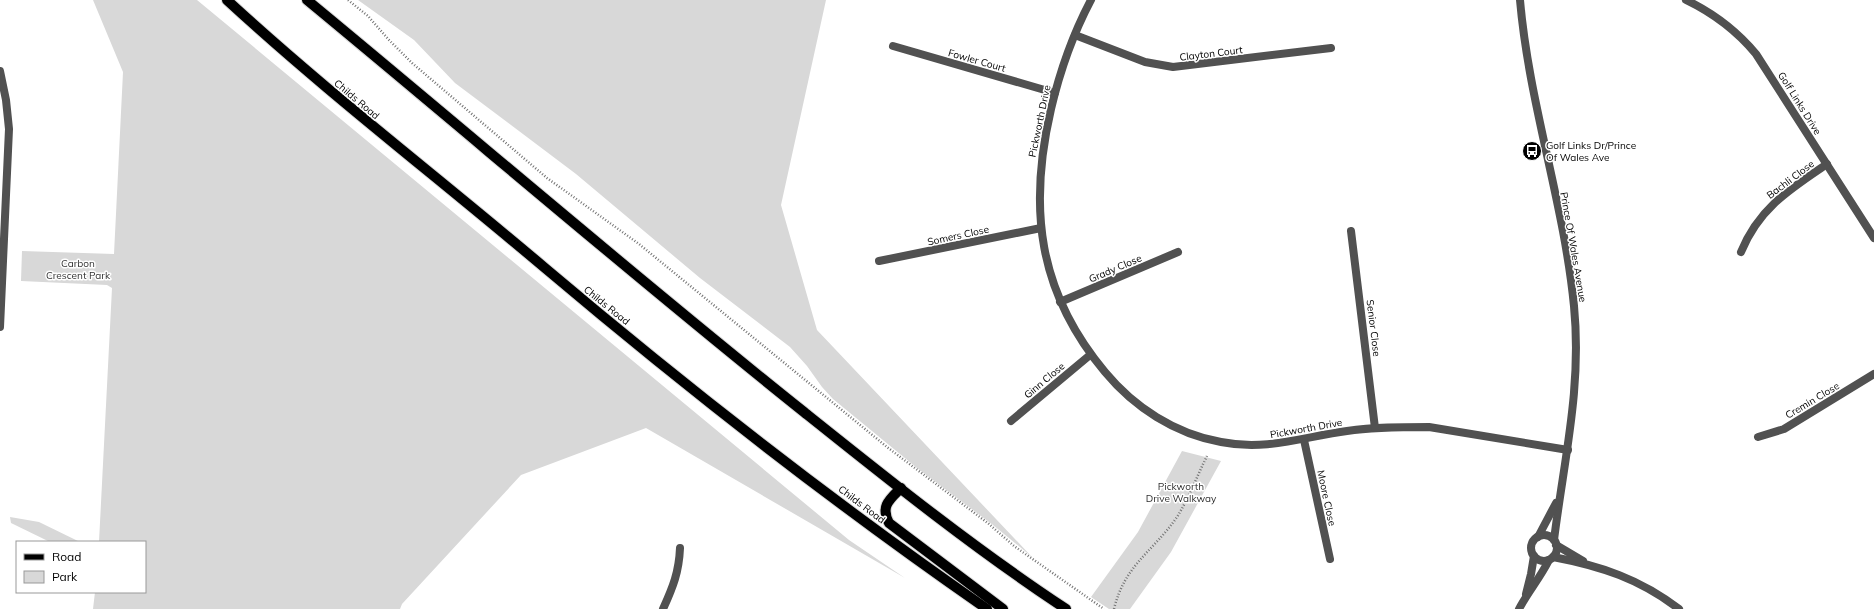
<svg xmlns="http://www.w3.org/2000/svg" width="1874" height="609" viewBox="0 0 1874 609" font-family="Mulish,sans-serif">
<rect width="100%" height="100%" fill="#fff"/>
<!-- green -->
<g fill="#d8d8d8">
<path d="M93 0H197L849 540 905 578 646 428 521 475 402 604 400 609H93L95 592H145V542H99L112 288 107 285 21 281 22 251 114 254 123 72Z"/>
<path d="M358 0H826L781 205 817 330 1032 557 993 525 917 468 833 399 822 387 807 366 790 347 700 278 576 174 455 83 414 40Z"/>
<path d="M1182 451 1221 461 1171 552 1130 609H1109L1091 597 1138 532Z"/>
<path d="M10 517 39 522 80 542H50L11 523Z"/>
</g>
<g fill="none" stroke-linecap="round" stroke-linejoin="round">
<defs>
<g id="primary">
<path d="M227 0C329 94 439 178 545 268 687 388 834 503 987 609"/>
<path d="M307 0C473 137 636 278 804 412 889 480 975 549 1066 609"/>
<path d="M901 488C890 499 880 506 889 523L1003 609"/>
</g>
</defs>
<!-- primary casing -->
<use href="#primary" stroke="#dbdbdb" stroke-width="12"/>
<!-- path -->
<g stroke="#737373" stroke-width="2.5" stroke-dasharray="1 2" stroke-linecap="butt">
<path d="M348 0 368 16 389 40 412 63 547 178 639 244 887 447 989 524 1014 546 1104 609"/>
<path d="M1114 609C1125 564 1153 552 1177 517 1189 498 1197 476 1207 456"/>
</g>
<!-- minor -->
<g stroke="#515151" stroke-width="8">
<path d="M1091 0C1073 34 1060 71 1051 109 1028 208 1038 292 1105 372 1134 407 1175 434 1221 442 1266 451 1303 437 1347 431 1374 427 1401 427 1429 427L1568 450"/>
<path d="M1686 0C1713 13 1736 30 1756 54L1874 238"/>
<path d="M1075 35 1145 62 1173 67 1331 48"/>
<path d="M893 46 1055 93"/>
<path d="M0 71 6 100 9 129 0 327"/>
<path d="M1351 231 1375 428"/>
<path d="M1741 252C1759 208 1790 189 1827 164"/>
<path d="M879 261 1041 228"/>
<path d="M1060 302 1178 252"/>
<path d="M1011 421 1090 355"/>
<path d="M1758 437 1784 429 1874 374"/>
<path d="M1304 440 1330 559"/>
<path d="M1556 545 1583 561"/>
<path d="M1553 557C1601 566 1640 579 1679 609"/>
<path d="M663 609C673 587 679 572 680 548"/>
</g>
<!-- tertiary -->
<g stroke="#515151" stroke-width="8">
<path d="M1520 0C1529 104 1564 203 1574 306 1582 388 1564 459 1554 540"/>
<circle cx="1544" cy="548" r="13"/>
<path d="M1538 537 1556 503"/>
<path d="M1526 594 1531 574 1534 556"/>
<path d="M1519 609C1528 592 1540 578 1549 560"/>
</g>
<!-- primary -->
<use href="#primary" stroke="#000" stroke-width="10"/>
</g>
<!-- icons -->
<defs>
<symbol id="bus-disc" viewBox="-11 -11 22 22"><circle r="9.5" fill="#000" stroke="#fff"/><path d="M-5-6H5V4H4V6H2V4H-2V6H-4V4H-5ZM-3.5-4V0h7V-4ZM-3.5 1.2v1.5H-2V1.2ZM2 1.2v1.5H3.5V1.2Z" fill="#fff"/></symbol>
</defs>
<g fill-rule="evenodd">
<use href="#bus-disc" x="1521" y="140" width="22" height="22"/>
</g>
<g text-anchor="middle" stroke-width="3" stroke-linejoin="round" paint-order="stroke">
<!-- street labels -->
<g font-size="10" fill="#000" stroke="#fff">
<text transform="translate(1211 53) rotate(-7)" y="4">Clayton Court</text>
<text transform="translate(977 60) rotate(16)" y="4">Fowler Court</text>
<text transform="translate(357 99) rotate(40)" y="4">Childs Road</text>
<text transform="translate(1800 103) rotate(58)" y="4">Golf Links Drive</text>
<text transform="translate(1039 121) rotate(-78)" y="4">Pickworth Drive</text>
<text transform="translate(1790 179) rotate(-37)" y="4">Bachli Close</text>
<text transform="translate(958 235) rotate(-12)" y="4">Somers Close</text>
<text transform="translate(1574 247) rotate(80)" y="4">Prince Of Wales Avenue</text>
<text transform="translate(1115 268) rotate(-23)" y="4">Grady Close</text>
<text transform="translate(607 305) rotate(39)" y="4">Childs Road</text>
<text transform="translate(1374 328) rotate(83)" y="4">Senior Close</text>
<text transform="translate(1044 380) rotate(-40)" y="4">Ginn Close</text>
<text transform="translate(1812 400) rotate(-31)" y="4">Cremin Close</text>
<text transform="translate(1306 428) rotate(-10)" y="4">Pickworth Drive</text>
<text transform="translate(1327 498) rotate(78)" y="4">Moore Close</text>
<text transform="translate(862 504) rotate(37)" y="4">Childs Road</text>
</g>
<!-- poi labels -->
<g font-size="10" fill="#000" stroke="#fff" text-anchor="start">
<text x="1546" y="149">Golf Links Dr/Prince<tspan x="1546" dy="12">Of Wales Ave</tspan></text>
</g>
<!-- park labels -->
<g font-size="10" fill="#2f2f2f" stroke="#fff">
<text x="78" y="267">Carbon<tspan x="78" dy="12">Crescent Park</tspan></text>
<text x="1181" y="490">Pickworth<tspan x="1181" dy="12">Drive Walkway</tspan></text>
</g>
</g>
<!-- legend -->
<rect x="16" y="541" width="130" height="52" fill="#ffffff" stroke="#999999"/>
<rect x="24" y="554" width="20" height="6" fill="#000000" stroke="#999999"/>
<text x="52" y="561" font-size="12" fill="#000000">Road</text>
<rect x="24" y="571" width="20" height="12" fill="#d8d8d8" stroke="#999999"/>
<text x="52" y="581" font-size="12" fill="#000000">Park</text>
</svg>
